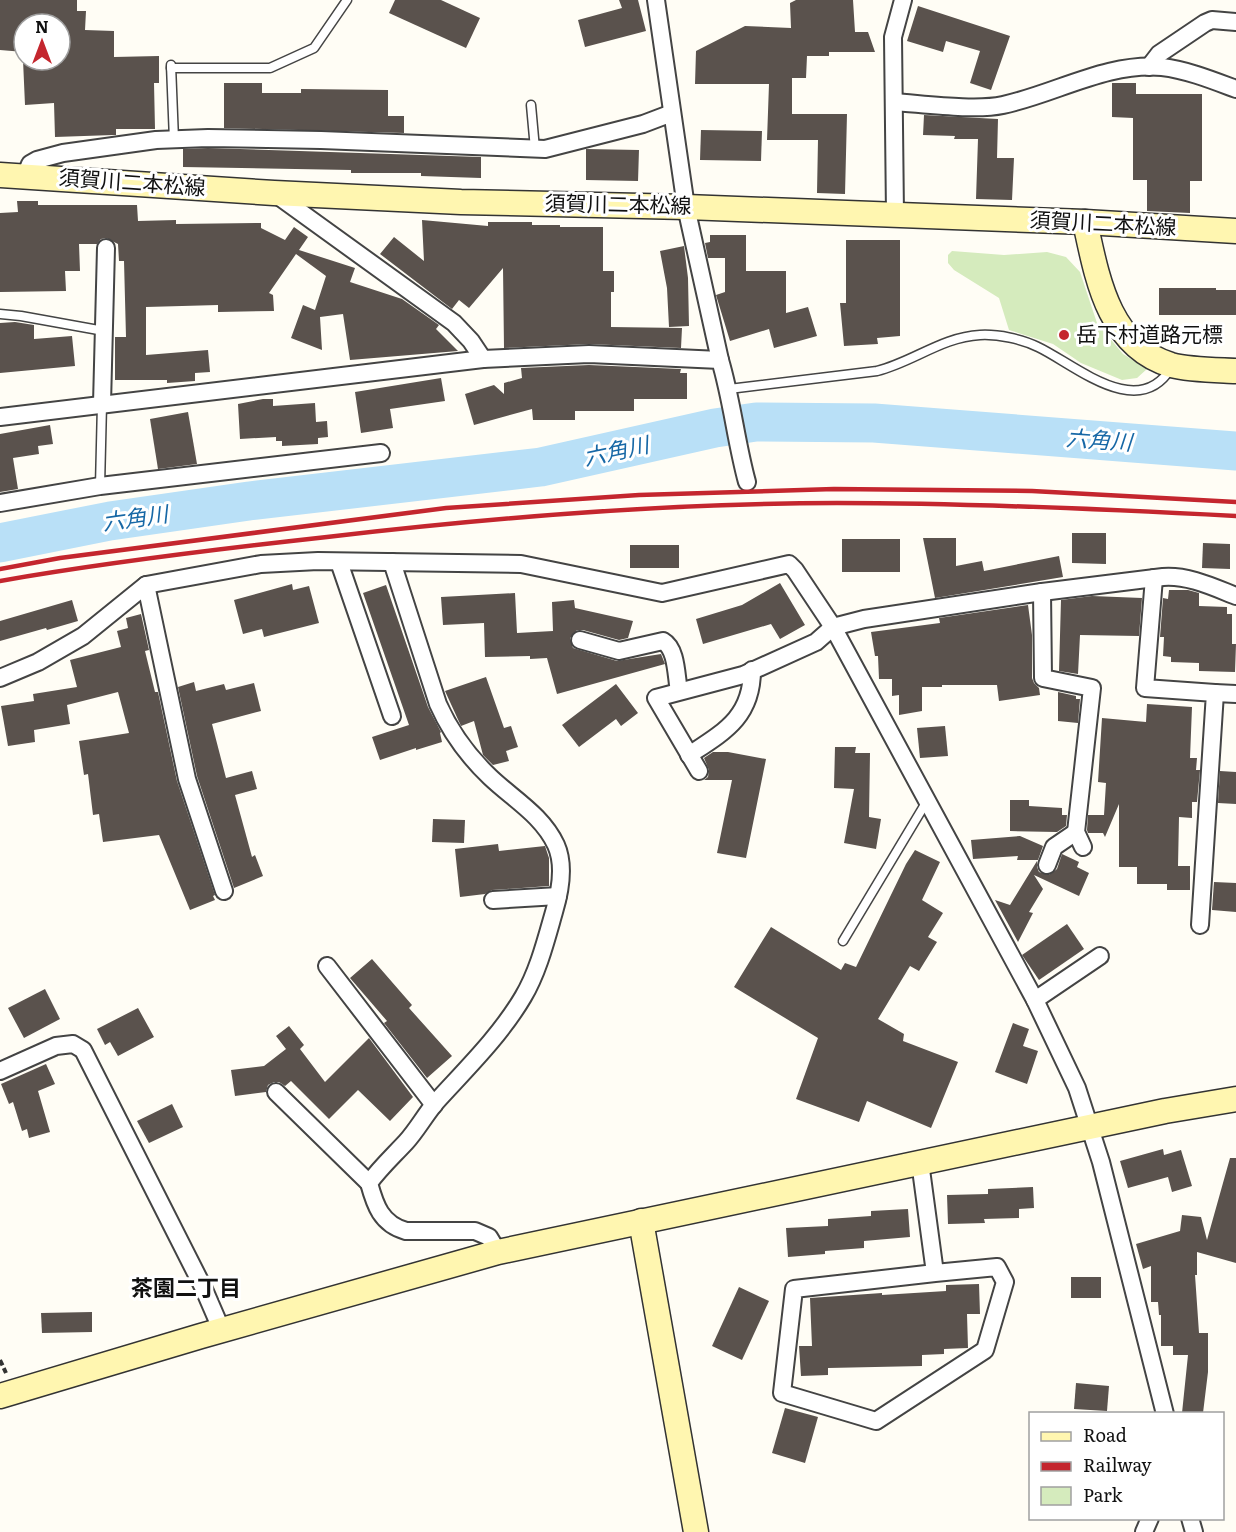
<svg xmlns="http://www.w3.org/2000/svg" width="1236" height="1532" viewBox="0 0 1236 1532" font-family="Literata,'Noto Sans JP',serif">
<rect width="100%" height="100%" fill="#fffdf5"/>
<!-- green -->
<path fill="#d5ebbd" d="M952 251 1004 255 1047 252 1066 257 1080 272 1097 323 1123 354 1147 369 1137 378 1122 380 1081 363 1053 344 1009 330 999 298 954 270 948 263V255Z"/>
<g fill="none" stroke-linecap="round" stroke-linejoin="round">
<!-- river -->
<path stroke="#b9e0f7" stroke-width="39" d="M0 543 110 521 249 501 541 467 715 428 756 422 874 423 1236 451"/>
</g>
<!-- building -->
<g fill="#5a524d">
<path d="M0 0H77V11H86L85 30 114 31V57L159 56V83H154L155 129H116V135H113L55 137 54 103 25 105 23 60H60V24H24V52L0 50Z"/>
<path d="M395 0H441L480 18 466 48 389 13Z"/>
<path d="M619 0H638L646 31 585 47 578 20 622 8Z"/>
<path d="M796 0H853L855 32H868L875 52H829V56H807L806 78H792V114H847L845 194 817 193 818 140H767L769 84H695L696 51 745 26 791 28 790 3Z"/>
<path d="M918 6 1010 36 991 90 970 83 980 51 946 41 943 52 907 41Z"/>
<path d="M224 83H262V93H301V89L388 90V116H404V133L224 128Z"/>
<path d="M1112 83H1136V94H1202V181H1190V213L1147 211V180H1133V118L1112 117Z"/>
<path d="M924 115 998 119 997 158H1014L1012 200 976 199 978 139H954L955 136 923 135Z"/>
<path d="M701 130 762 131 761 161 700 160Z"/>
<path d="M208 148 481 157V178L421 176V173H351V170L183 167V149Z"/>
<path d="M586 149 639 150 638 181 586 180Z"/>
<path d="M17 201H38V205H137L138 221 176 220V224L261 223V228L285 240 294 227 308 237 299 250 355 268 350 282 402 299 439 325 436 329 458 351 350 360 343 314 320 317 322 350 291 338 303 305 315 310 326 276 296 254 269 293 273 295 274 311 218 312V305L146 307V355L208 350 210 372 195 373V381L167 383V380H115V337H126L124 261H119L118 244 106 238 101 239 97 244H79L80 271H65L66 291 0 292V213L18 212Z"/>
<path d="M422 220 488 226V222H532V225H560V227H603V271H614V292H611V327L682 328 681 348 589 344 504 348 503 268 469 308 459 300 452 309 380 254 394 237 424 261Z"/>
<path d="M710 235H746V271H786V313L808 307 817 336 774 348 769 329 730 341 716 295 725 292V258H708L705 243 710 242Z"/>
<path d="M846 240H900V336L877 338 878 344 844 346 840 303H846Z"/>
<path d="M684 246 688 278 689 326 669 327 667 288 660 251Z"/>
<path d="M1159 288H1216V290H1236V315H1159Z"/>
<path d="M15 322 34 325V339L72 336 75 366 0 373V323Z"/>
<path d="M589 365 681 369 680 373H687V399H634V411H575V420H533L532 409 474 425 465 394 494 385 504 394V383L522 378 521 368Z"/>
<path d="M441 378 445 401 390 409 393 428 361 433 355 392Z"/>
<path d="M263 399H273V406L315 403 316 422 327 421 328 437 318 438V444L282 446V441H276V437L240 439 238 404Z"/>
<path d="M188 412 197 464 158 469 150 419Z"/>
<path d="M50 425 53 444 38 446 39 454 13 458 18 489 0 492V434Z"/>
<path d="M1072 533H1106V564L1072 563Z"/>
<path d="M923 538H956V566L982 561 984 571 1059 556 1063 577 935 598Z"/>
<rect x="842" y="539" width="58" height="33"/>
<path d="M1203 543 1230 544V569L1202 568Z"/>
<rect x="630" y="545" width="49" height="23"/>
<path d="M780 583 805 625 780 639 771 624 703 644 696 619 742 605Z"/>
<path d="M292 584 293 590 309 586 319 623 264 637 262 629 243 634 234 600Z"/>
<path d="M386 585 428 707 441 732 440 733 442 742 416 750V748L380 760 372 737 409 725 363 593Z"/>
<path d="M1169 590H1188L1199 593V606L1227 607V614H1232V644H1236L1235 672 1199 671V663L1171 662V657L1163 656 1164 637H1160L1163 598 1168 599Z"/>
<path d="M515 593 517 633 553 631 552 602 574 600 575 608 633 621 628 638 619 640 583 630H577L570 638 573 648 617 661 661 654 665 664 557 694 547 658 530 659V656L485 657 484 623 443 625 441 597Z"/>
<path d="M1092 596 1142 598 1139 636 1080 635 1078 674 1059 671 1061 600Z"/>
<path d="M72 600 78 621 47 630 46 628 0 641V621Z"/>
<path d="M1028 605 1032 635V678L1034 683 1039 688 1040 695 999 701 997 685H942V687H922V711L899 715V695L892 696V679H879L878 656H875L871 632 940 623 939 618Z"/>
<path d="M141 614 149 650 145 651 155 692H158L177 781 215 895 213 896 215 900 190 910 159 835 103 842 99 814 93 815 88 774 84 775 79 741 129 733 118 692 67 705 70 724 34 730 35 742 8 746 1 706 34 701 33 694 77 687 70 660 121 647 117 631 128 628 126 618Z"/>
<path d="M486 677 504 728 511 726 518 747 506 751 509 761 493 765 483 755 474 721 461 726 445 691Z"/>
<path d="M194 682 196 691 224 684 226 690 254 683 261 711 212 724 226 778 252 771 257 789 235 795 252 857 255 855 263 876 234 888 197 776 178 687Z"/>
<path d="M616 684 638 713 621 726 616 719 579 747 562 725Z"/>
<path d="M1058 692 1076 696V699H1080L1078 723 1058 721Z"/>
<path d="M1147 704 1192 707 1190 758H1197L1196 770H1200L1197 802H1192V818L1179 817 1178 866H1190V890H1167V884H1137V867H1119V804L1105 837 1103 833H1088L1087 830 1088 815H1104L1106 783 1098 782 1102 718 1146 722Z"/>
<path d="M945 726 948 756 920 758 917 728Z"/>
<path d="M835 747H856L855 753H870L869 817 881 819 876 849 844 843 854 789 834 788Z"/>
<path d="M713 752H728L766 759 746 858 717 853 732 780H704L708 777 709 770 704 758Z"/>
<path d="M1220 771 1236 772V804L1218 803Z"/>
<path d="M1010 800H1029V806L1062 808V815H1067L1066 826 1057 832 1010 831Z"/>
<path d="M433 819 465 820 464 843 432 842Z"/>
<path d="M1020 836 1043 846 1038 860H1017L1018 856 973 859 971 840Z"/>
<path d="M498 844 499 851 545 846 549 858V886L492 890 485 894 460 897 455 849Z"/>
<path d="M915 850 940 862 922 900 943 913 928 937 937 942 919 971 910 966 878 1019 904 1034 903 1041 958 1062 931 1128 867 1101 859 1122 796 1099 818 1038 734 987 771 927 841 970 845 963 856 967 906 864Z"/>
<path d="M1062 854 1079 862 1077 867 1089 873 1079 896 1034 875 1043 889 1029 912 1033 913 1018 942 995 900 1010 905 1037 861V867L1039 872 1049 875 1057 869Z"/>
<path d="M1214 882 1236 883V912L1212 910Z"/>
<path d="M1067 924 1084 949 1039 980 1022 955Z"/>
<path d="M372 959 412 1005 409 1008 452 1056 427 1078 384 1023 387 1021 350 978Z"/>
<path d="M45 989 60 1019 24 1038 8 1008Z"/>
<path d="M138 1008 154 1037 118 1056 110 1042 105 1045 97 1029Z"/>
<path d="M1013 1023 1029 1029 1023 1046 1038 1051 1027 1084 995 1072Z"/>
<path d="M289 1026 304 1045 300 1049 325 1082 369 1038 413 1097 390 1121 358 1090 329 1119 291 1081 285 1086 279 1082H274L268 1085 266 1092 235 1096 231 1070 264 1066 286 1049 276 1036Z"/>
<path d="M46 1064 55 1084 38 1091 50 1132 29 1138 27 1129 22 1131 13 1102 9 1104 1 1084Z"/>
<path d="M172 1104 183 1127 149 1143 137 1121Z"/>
<path d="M1163 1149 1164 1155 1181 1150 1192 1186 1172 1192 1168 1177 1128 1188 1120 1161Z"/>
<path d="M1230 1158H1236V1263L1197 1252V1275H1195L1199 1333H1208V1372L1203 1413H1182L1188 1355H1173V1346H1161V1315H1159L1158 1302H1151V1266L1143 1269 1136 1244 1180 1231 1182 1215 1201 1217 1207 1240Z"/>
<path d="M1033 1187 1034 1208 1019 1209V1218L984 1219 985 1223 948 1224 947 1195 988 1194V1189Z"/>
<path d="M908 1209 910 1237 864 1241V1248L825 1251V1254L788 1257 786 1228 828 1226V1219L871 1216V1211Z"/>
<rect x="1071" y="1277" width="30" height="21"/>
<path d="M979 1284 980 1314H967L968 1348 944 1349V1354L922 1355V1366L828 1368V1375L801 1376 799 1346H812L810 1298 882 1293V1295L946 1291V1285Z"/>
<path d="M739 1287 769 1301 742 1360 712 1346Z"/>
<path d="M92 1312V1332L42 1333 41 1313Z"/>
<path d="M1076 1383 1109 1386 1107 1411 1074 1409Z"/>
<path d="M785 1408 818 1417 805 1463 772 1453Z"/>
</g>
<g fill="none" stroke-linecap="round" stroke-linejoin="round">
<defs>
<g id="lane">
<path d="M171 65 174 140"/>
<path d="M171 68H270L314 48 347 0"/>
<path d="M531 105 535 149"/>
<path d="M0 314 21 316 104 331"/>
<path d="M729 389 877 371C913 362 942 337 980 335 998 334 1022 339 1038 347 1074 364 1138 422 1171 368"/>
<path d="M100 486 102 404"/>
<path d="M843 941 927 801"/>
</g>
<g id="street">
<path d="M656 0 686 207 720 360"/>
<path d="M1149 67 1159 54 1205 23 1212 20 1236 22"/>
<path d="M894 102C924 104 975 111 1003 105 1055 94 1107 62 1162 67 1187 70 1212 80 1236 89"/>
<path d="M25 176 30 164 37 160 63 153 156 140 208 138 321 140 545 149 643 124 672 113"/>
<path d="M274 193 454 323 471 341 483 359"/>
<path d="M895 215 893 37 903 0"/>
<path d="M102 404 106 248"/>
<path d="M0 417 483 359 589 354 720 360C732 400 736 442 747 482"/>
<path d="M0 503 100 486 381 453"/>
<path d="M339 562 392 716"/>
<path d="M392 562 438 704C450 731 468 756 490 777 513 799 542 815 556 845 565 865 560 892 554 912 546 940 538 972 523 997 500 1036 466 1069 436 1102 425 1115 417 1130 406 1142 393 1156 380 1168 369 1183 375 1205 381 1224 406 1231H475L489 1237 498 1252"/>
<path d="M1154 578 1145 688 1215 693 1200 925"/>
<path d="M146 585 187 779 224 891"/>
<path d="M1042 592 1043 678 1092 688 1076 832 1083 847"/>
<path d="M580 640 619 651 663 641C677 649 676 676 679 691"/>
<path d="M0 678 38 662 83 636 146 585 261 564 318 561 521 564 662 593 789 564 795 570 833 627 1035 1000 1077 1088 1101 1162 1165 1414"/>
<path d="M1215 693 1236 694"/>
<path d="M689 755C724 732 752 717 752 670"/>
<path d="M699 771 656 698 743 675 816 642 833 627 864 619 1042 592 1163 577C1188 575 1213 587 1236 596"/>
<path d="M1047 865 1054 847 1076 832"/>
<path d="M493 900 558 896"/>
<path d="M327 966 434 1105"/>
<path d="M1035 1000 1100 956"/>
<path d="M0 1071 56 1046 73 1044 83 1050 203 1287 222 1331"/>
<path d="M276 1092 369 1183"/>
<path d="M920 1162 935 1273 794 1289 782 1393 876 1421 985 1350 1005 1282 997 1267 935 1273"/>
<path d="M1190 1518 1194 1532"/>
<path d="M1144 1532 1150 1518"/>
</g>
<g id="secondary">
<path d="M0 175 274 193 461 202 686 207 1085 222 1236 231"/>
<path d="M1085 222C1097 277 1108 346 1171 365 1190 370 1216 370 1236 371"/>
<path d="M641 1221 696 1532"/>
<path d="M0 1396 201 1336 498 1252 1165 1111 1236 1099"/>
</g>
</defs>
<!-- lane casing -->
<use href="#lane" stroke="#444" stroke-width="11"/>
<!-- street casing -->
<use href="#street" stroke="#444" stroke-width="20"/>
<!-- secondary casing -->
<use href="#secondary" stroke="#333" stroke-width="27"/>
<!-- path -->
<path stroke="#333" stroke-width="4" stroke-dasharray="6 3" stroke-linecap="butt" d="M0 1360 6 1373"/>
<!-- lane -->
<use href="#lane" stroke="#fff" stroke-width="8"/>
<!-- street -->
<use href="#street" stroke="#fff" stroke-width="16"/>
<!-- secondary -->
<use href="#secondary" stroke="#fff6b0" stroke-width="24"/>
<!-- rail -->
<g stroke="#c4262e" stroke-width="4.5">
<path d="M0 569 60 558 446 508 639 495 834 489 1032 491 1236 502"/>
<path d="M0 581C108 562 218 549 327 537 497 517 667 503 837 503 970 503 1103 509 1236 516"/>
</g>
</g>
<!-- markers -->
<circle fill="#c4262e" stroke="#fff" stroke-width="2" cx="1064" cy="335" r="6"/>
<g text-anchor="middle" stroke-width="6" stroke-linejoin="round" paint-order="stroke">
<!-- street labels -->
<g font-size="21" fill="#111" stroke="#fff">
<text transform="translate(132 183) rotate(4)" y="7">須賀川二本松線</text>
<text transform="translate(618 205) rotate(1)" y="7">須賀川二本松線</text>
<text transform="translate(1103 224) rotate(3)" y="7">須賀川二本松線</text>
</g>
<!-- poi labels -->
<g font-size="21" fill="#111" stroke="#fff" text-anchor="start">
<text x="1076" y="342">岳下村道路元標</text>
</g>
<!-- water labels -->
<g font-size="22" font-style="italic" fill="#1768a6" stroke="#fff">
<text transform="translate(1099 440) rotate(4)" y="8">六角川</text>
<text transform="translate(616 451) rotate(-12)" y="8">六角川</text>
<text transform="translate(135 518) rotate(-8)" y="8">六角川</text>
</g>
<!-- neighbourhood labels -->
<g font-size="22" font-weight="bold" fill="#111" stroke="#fff">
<text x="186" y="1296">茶園二丁目</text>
</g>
</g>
<!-- legend -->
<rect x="1029" y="1412" width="195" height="108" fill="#ffffff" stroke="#a0a0a0" stroke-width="1.5"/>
<rect x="1041" y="1432" width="30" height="9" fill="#fff6b0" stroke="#a0a0a0" stroke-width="1.5"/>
<text x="1083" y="1442" font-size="18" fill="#111111">Road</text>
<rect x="1041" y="1462" width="30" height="9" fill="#c4262e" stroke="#a0a0a0" stroke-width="1.5"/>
<text x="1083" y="1472" font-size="18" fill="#111111">Railway</text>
<rect x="1041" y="1487" width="30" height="18" fill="#d5ebbd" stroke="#a0a0a0" stroke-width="1.5"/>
<text x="1083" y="1502" font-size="18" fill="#111111">Park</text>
<!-- north arrow -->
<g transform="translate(42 42)"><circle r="28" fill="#ffffff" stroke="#a0a0a0" stroke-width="1.5"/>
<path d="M0-4.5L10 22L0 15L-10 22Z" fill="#c4262e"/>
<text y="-9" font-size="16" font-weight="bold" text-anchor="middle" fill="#111111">N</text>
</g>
</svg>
